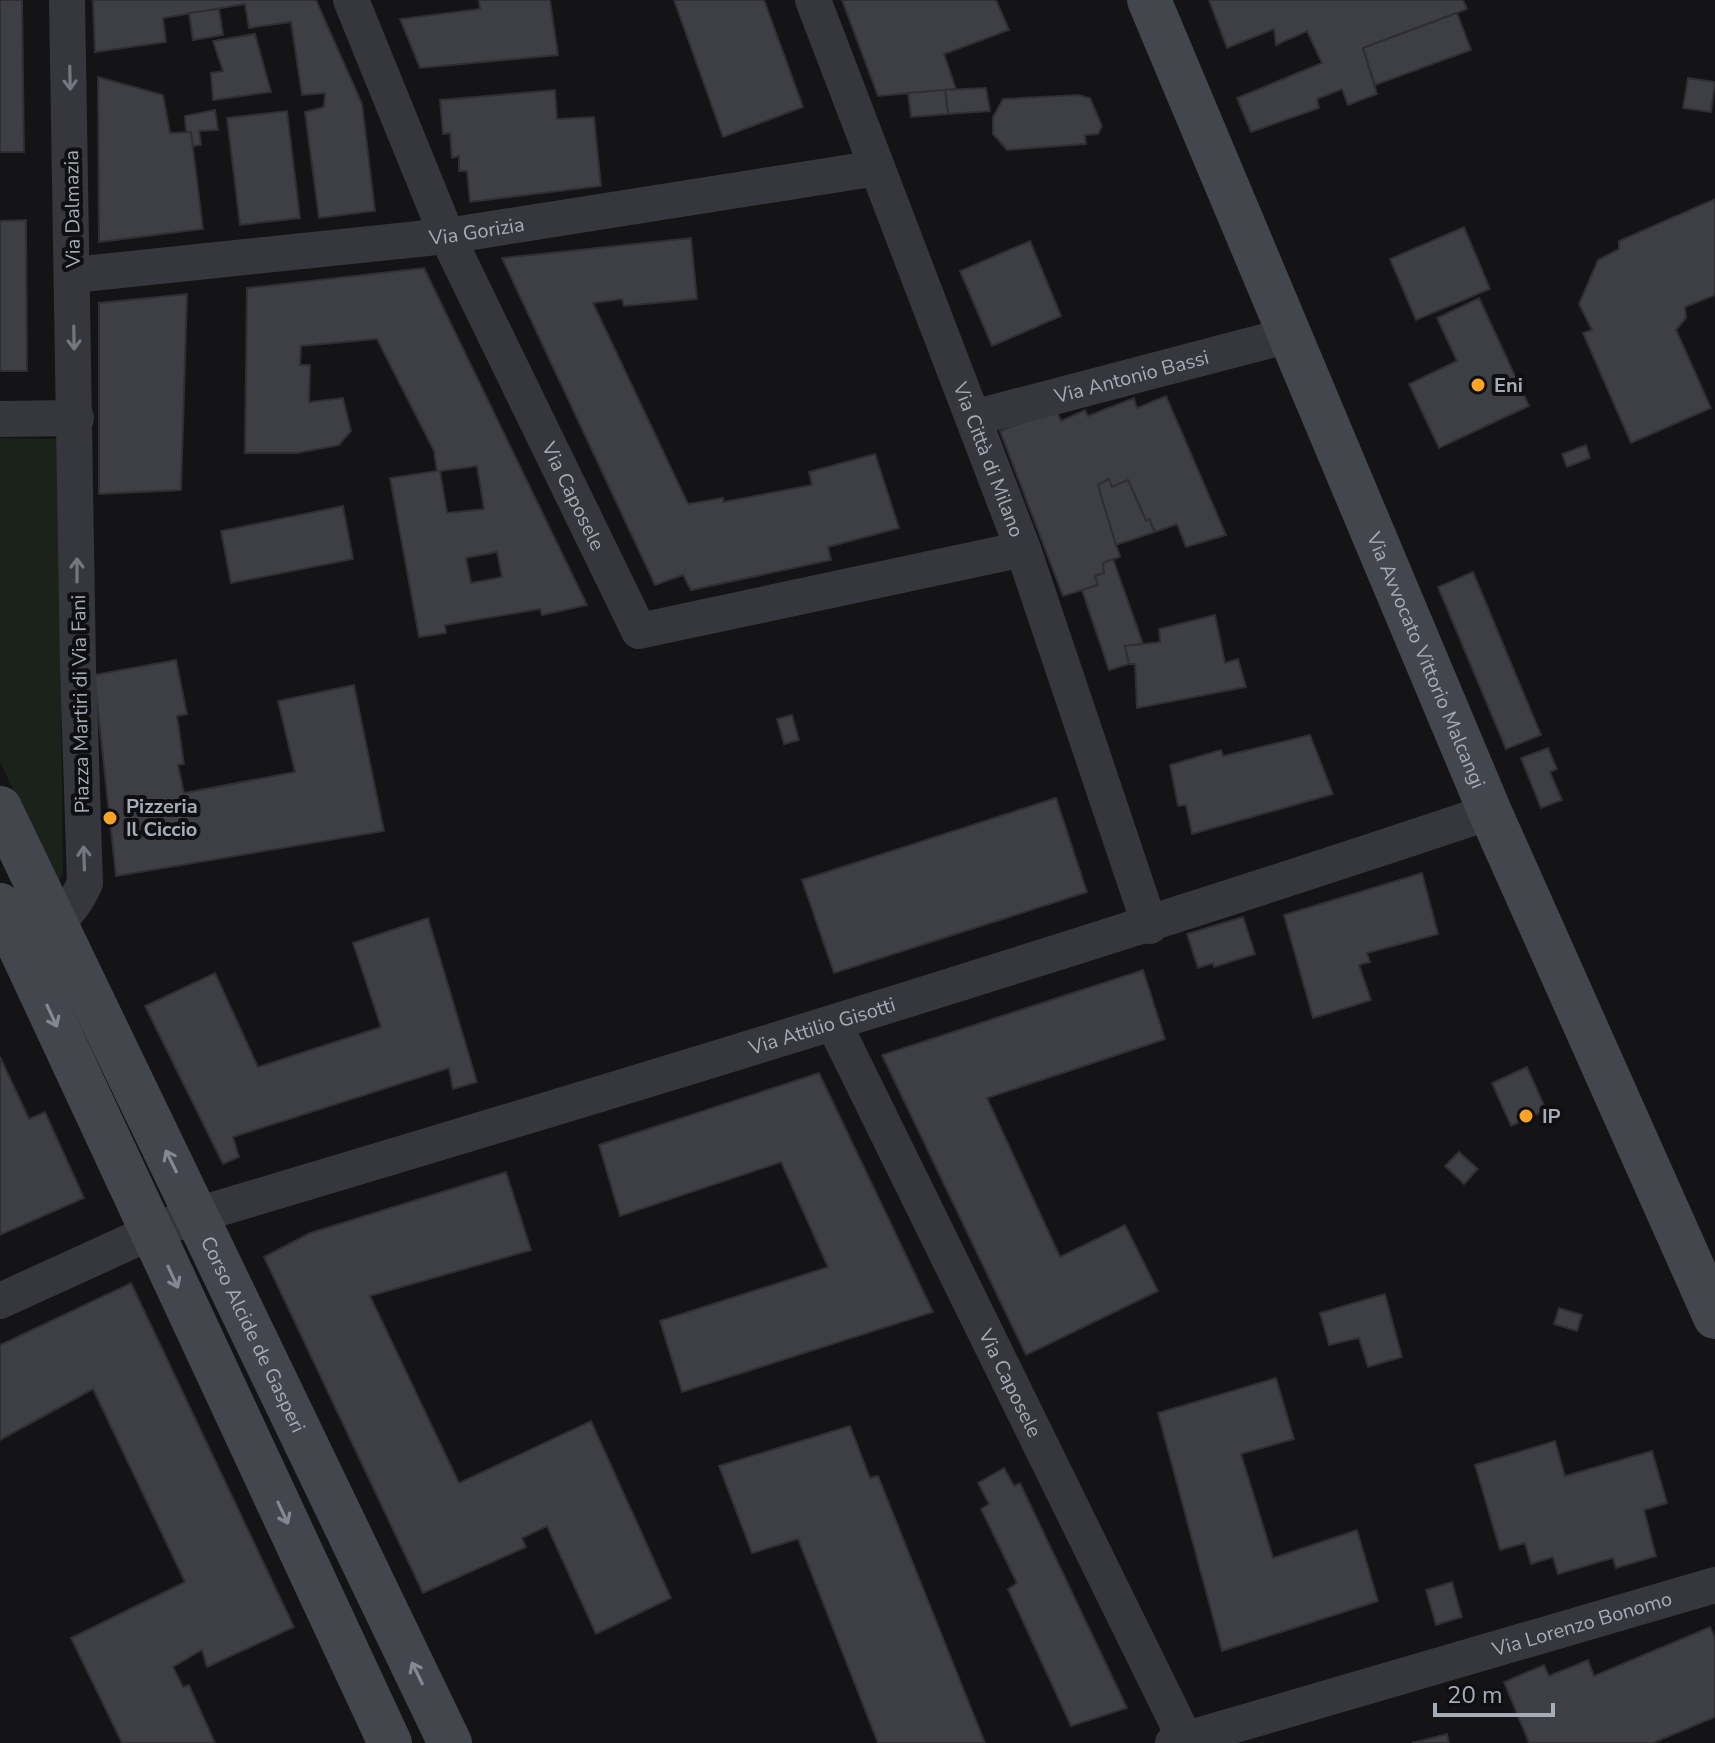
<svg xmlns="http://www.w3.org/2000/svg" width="1715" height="1743" viewBox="0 0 1715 1743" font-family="'Nunito Sans',sans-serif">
<rect width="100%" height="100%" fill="#141417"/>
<!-- green -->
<path fill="#1a221a" d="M0 438 58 439 63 871 58 885 0 762Z"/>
<!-- building -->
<g fill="#3e3f44" stroke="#2e2e33" stroke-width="2" fill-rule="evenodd">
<path d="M0 0H22L24 152H0Z"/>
<path d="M93 0H316L362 104 375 211 319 218 305 112 324 107 325 93 302 95 291 22 249 28 245 4 163 18 166 42 95 52Z"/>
<path d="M479 0H550L558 55 420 68 400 19 480 9Z"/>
<path d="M674 0H764L803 107 723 137Z"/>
<path d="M842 0H996L1009 30 944 54 956 89 878 96Z"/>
<path d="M1209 0H1463L1467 9 1363 48 1377 94 1348 105 1342 89 1317 99 1319 108 1251 132 1237 98 1322 63 1307 31 1276 45 1274 29 1227 48Z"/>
<path d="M219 9 223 35 193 40 189 13Z"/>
<path d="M1457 13 1471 50 1375 85 1363 48Z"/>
<path d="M255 34 271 92 213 100 211 73 223 71 213 41Z"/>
<path d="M98 77 163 95 170 133 191 132 203 229 99 242Z"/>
<path d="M1688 78 1715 82 1711 112 1683 108Z"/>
<path d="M986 88 990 111 948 114 945 90Z"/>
<path d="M555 90 557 119 594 117 601 186 470 202 467 171H459V156L452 158 450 133 443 134 440 100Z"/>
<path d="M945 90 948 114 911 117 908 93Z"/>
<path d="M1078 95 1090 98 1102 126 1098 134 1085 135 1086 144 1007 150 993 134V117L1003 99Z"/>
<path d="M215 110 218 130 199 131 201 145 193 146 191 132H186L185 116Z"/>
<path d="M287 111 300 218 240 225 227 118Z"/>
<path d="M1715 199V295L1685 307 1686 318 1676 330 1711 408 1631 443 1583 333 1592 330 1579 304 1598 260 1619 249V241Z"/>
<path d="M26 220 27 371H0V221Z"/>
<path d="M1464 227 1490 289 1416 320 1390 259Z"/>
<path d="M691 238 697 299 624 306 622 299 593 303 688 504 723 498V502L812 485 809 472 875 454 899 528 828 547 831 560 691 590 683 575 655 585 502 258Z"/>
<path d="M1030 241 1061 316 992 346 960 271Z"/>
<path d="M424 268 587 605 542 615 540 609 445 625 446 633 419 637 390 478 437 471 434 451 377 339 301 346 300 365H310L309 402 343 398 351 431 339 445 297 453H245L247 288ZM477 466 484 509 447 513 440 471ZM497 552 502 577 471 583 466 558Z"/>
<path d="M187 294 181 490 99 494V303Z"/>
<path d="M1479 298 1529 406 1439 448 1409 384 1457 361 1437 318Z"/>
<path d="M1166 396 1226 535 1186 547 1177 524 1155 532 1149 519 1146 521 1128 480 1112 487 1109 479 1098 485 1120 557 1103 563 1104 573 1095 576 1098 585 1063 596 1000 431 1056 409 1061 421 1085 410 1088 416 1134 398 1137 408Z"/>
<path d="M1586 445 1590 458 1567 467 1562 454Z"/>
<path d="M1109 479 1112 487 1128 480 1146 521 1149 519 1155 532 1116 545 1098 485Z"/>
<path d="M343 506 353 559 231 583 221 531Z"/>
<path d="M1113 559 1143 644 1125 646 1129 664 1109 670 1082 590 1098 585 1095 576 1104 573 1103 563Z"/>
<path d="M1473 572 1541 735 1506 749 1438 587Z"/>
<path d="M1215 615 1225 663 1238 659 1246 687 1137 708 1135 664H1129L1125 646 1160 642 1159 629Z"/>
<path d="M176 660 187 714 177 716 184 764 178 765 184 793 295 772 278 701 354 685 384 831 116 876 94 675Z"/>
<path d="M792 715 799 740 784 744 777 719Z"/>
<path d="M1310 735 1333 794 1192 834 1186 805 1178 806 1170 765 1221 750 1223 756Z"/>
<path d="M1548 748 1557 769 1550 772 1562 800 1541 808 1521 758Z"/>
<path d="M1056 798 1087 892 834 973 802 880Z"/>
<path d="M1422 873 1438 934 1367 953 1370 962 1359 965 1371 1000 1313 1018 1284 915Z"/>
<path d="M1243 917 1255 954 1214 967 1213 963 1198 968 1187 934Z"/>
<path d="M428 918 477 1082 453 1089 449 1068 233 1137 239 1157 223 1164 145 1006 215 973 258 1067 381 1027 353 943Z"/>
<path d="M1143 970 1165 1039 987 1098 1060 1257 1125 1225 1158 1291 1026 1355 882 1055Z"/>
<path d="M0 1057 29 1119 45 1112 84 1198 0 1235Z"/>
<path d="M1527 1067 1546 1110 1511 1126 1492 1083Z"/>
<path d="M819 1073 933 1312 682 1392 660 1321 828 1267 781 1162 620 1216 599 1145Z"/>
<path d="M1459 1152 1478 1169 1464 1184 1445 1166Z"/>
<path d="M506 1172 531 1250 370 1296 459 1483 591 1421 671 1598 596 1634 547 1526 522 1538 526 1547 423 1593 264 1257 310 1233Z"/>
<path d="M131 1283 294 1627 207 1667 202 1650 173 1667 183 1687 189 1685 215 1743H122L71 1638 185 1582 93 1389 0 1440V1345Z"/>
<path d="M1385 1294 1402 1357 1368 1367 1359 1338 1329 1345 1320 1313Z"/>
<path d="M1559 1308 1582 1315 1577 1331 1554 1324Z"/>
<path d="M1276 1378 1294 1439 1241 1454 1273 1558 1357 1530 1378 1601 1222 1651 1158 1413Z"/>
<path d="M850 1426 870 1478 878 1476 985 1743H878L798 1539 752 1553 719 1466Z"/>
<path d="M1555 1441 1565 1476 1652 1451 1667 1503 1644 1510 1656 1556 1616 1568 1613 1558 1558 1574 1553 1557 1531 1564 1525 1543 1500 1550 1475 1465Z"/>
<path d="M1004 1468 1014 1486 1020 1483 1127 1708 1071 1726 1008 1589 1017 1583 981 1509 989 1504 978 1483Z"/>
<path d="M1452 1582 1462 1617 1436 1625 1426 1590Z"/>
<path d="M1710 1627 1715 1638V1717L1653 1743H1529L1504 1682 1544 1665 1549 1676 1588 1660 1594 1676Z"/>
<path d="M1447 1734 1449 1743H1412Z"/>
</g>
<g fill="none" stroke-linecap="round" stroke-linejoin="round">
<!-- street -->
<g stroke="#35373c" stroke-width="36">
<path id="s1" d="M351 0 447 236 639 631 1023 549"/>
<path id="s2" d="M813 0 1023 549 1150 926"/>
<path id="s3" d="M73 275 447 236 877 168"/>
<path id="s4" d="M973 418 1290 335"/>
<path d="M0 419 76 418"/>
<path d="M35 936C59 923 74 908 85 883L78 667 67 0"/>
<path id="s5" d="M834 1024 1187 1743"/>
<path id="s6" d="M0 1301 151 1232 197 1215C630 1086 1062 955 1490 812"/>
<path id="s7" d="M1173 1743 1715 1585"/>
</g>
<!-- secondary -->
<g stroke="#43464c" stroke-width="44">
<path id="s8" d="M1149 0 1490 812 1715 1317"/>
<path id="s9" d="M0 808 450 1743"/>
<path d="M0 905 390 1743"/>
</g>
</g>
<!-- one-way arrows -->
<defs><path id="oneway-shaft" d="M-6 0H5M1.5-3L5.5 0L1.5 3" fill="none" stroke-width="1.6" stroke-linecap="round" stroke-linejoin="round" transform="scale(2)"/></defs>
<g stroke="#737780">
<use href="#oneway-shaft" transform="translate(70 78) rotate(89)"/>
<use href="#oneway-shaft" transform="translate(74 338) rotate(89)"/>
<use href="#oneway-shaft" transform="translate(77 570) rotate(-90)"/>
<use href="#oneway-shaft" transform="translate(84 858) rotate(-92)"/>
</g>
<g stroke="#838892">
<use href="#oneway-shaft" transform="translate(52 1016) rotate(65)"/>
<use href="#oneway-shaft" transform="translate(171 1161) rotate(-116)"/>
<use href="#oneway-shaft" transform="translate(173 1277) rotate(65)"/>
<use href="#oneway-shaft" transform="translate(283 1513) rotate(65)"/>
<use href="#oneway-shaft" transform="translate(417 1673) rotate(-116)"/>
</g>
<!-- markers -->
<g fill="#ffa324" stroke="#0f0f12" stroke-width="3">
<circle cx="1478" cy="385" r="8"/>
<circle cx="110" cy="818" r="8"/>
<circle cx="1526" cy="1116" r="8"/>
</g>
<g text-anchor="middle" stroke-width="8" stroke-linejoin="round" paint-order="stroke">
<!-- street labels -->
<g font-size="20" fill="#a5acb8" stroke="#0f0f12">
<text transform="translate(72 209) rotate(-91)" y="7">Via Dalmazia</text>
<text dy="7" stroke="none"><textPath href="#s3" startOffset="406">Via Gorizia</textPath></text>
<text dy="7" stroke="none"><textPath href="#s4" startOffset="164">Via Antonio Bassi</textPath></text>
<text dy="7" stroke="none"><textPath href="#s2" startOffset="492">Via Città di Milano</textPath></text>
<text dy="7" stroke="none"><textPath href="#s1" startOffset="544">Via Caposele</textPath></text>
<text dy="7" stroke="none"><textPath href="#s8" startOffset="716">Via Avvocato Vittorio Malcangi</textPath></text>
<text transform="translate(80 704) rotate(-91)" y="7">Piazza Martiri di Via Fani</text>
<text dy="7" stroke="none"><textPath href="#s6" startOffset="868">Via Attilio Gisotti</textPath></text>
<text dy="7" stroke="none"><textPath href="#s9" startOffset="584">Corso Alcide de Gasperi</textPath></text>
<text dy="7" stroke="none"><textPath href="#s5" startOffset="400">Via Caposele</textPath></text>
<text dy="7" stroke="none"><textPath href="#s7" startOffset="426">Via Lorenzo Bonomo</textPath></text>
</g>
<!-- poi labels -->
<g font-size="20" font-weight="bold" fill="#a5acb8" stroke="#0f0f12" text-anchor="start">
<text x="1494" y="392">Eni</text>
<text x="126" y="813">Pizzeria<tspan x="126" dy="23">Il Ciccio</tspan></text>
<text x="1542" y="1123">IP</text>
</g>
</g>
<!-- scale -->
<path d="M1435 1703v12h118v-12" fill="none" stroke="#a5acb8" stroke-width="4"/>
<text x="1447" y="1703" font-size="24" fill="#a5acb8" stroke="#0f0f12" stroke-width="6" paint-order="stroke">20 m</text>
</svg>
